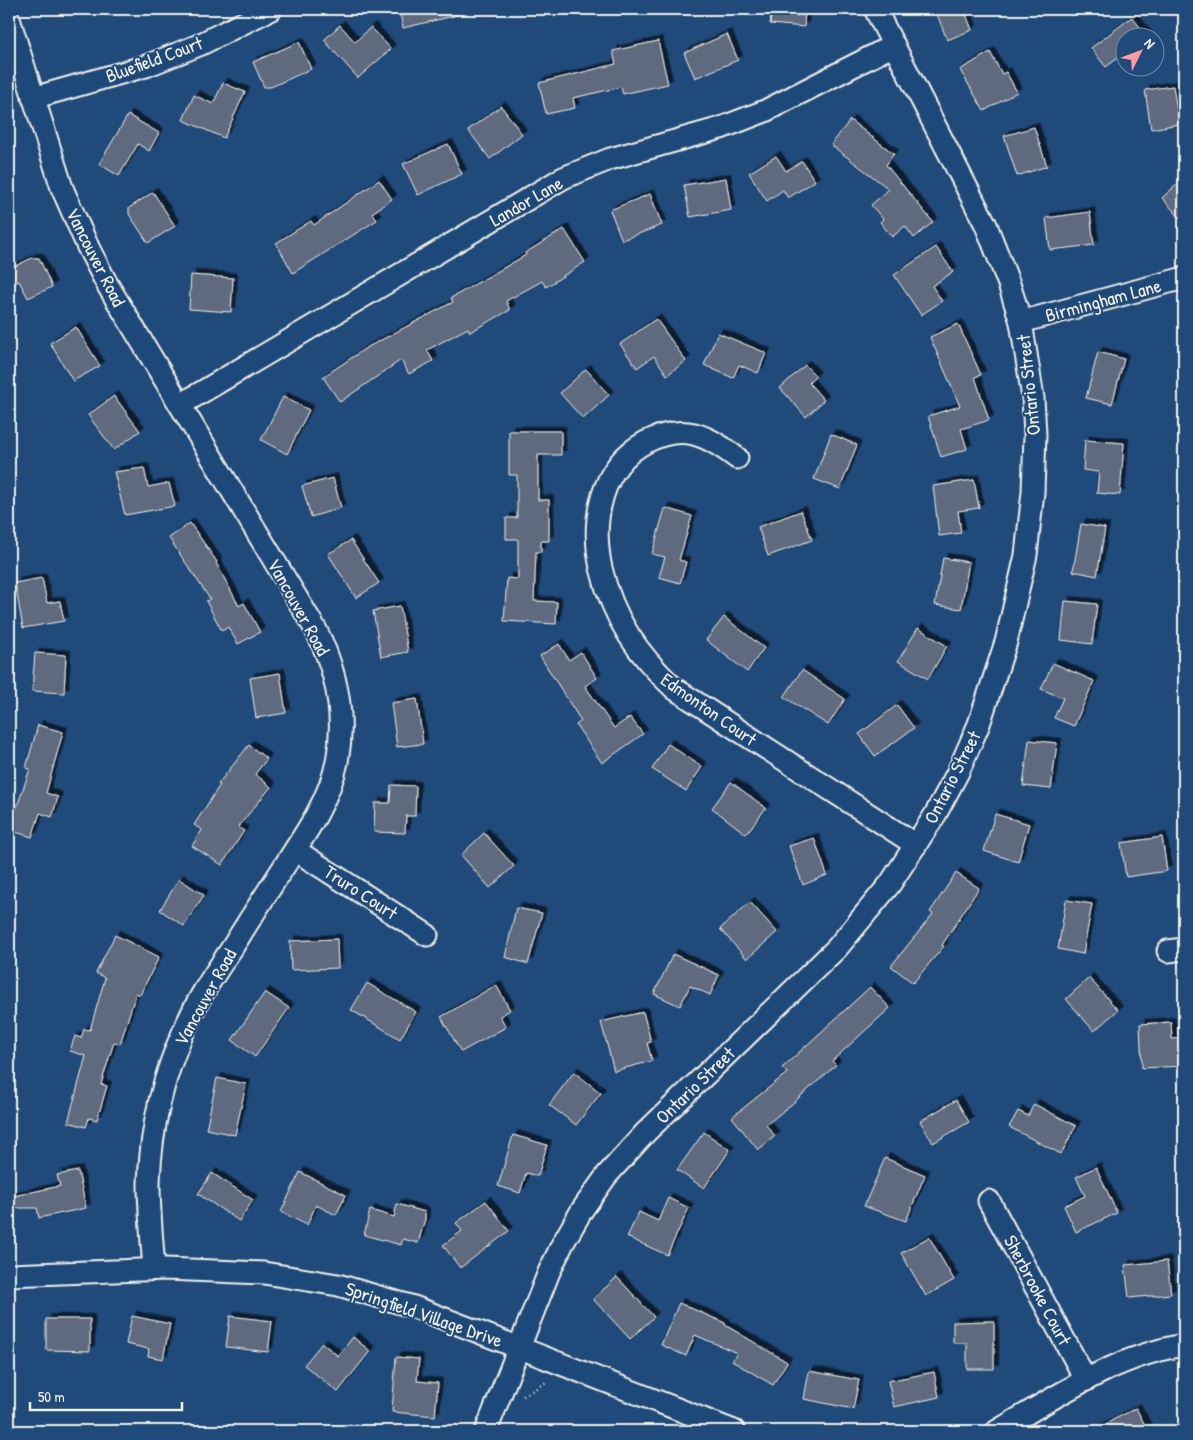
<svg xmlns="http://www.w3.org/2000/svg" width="1193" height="1440" viewBox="0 0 1193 1440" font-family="'Patrick Hand',sans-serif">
<defs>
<filter id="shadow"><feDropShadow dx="4.5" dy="-4.5" stdDeviation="0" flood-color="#0009"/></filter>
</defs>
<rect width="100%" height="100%" fill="#1f4a7a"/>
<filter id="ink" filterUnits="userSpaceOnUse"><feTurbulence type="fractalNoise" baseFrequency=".02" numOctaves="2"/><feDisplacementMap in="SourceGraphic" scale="10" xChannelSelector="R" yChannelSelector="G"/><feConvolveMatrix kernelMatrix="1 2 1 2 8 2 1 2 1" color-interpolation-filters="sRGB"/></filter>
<g filter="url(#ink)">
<!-- building -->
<g fill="#5f6b7f" stroke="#f4f1e8" filter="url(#shadow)">
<path d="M399 9H457L458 15 403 28Z"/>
<path d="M772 9H805L804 27 770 24Z"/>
<path d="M935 9H964L972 30 947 40Z"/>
<path d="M1132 17 1147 36 1144 38H1126V52L1106 67 1091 48Z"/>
<path d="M340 25 355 42 371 27 391 49 358 78 324 40Z"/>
<path d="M727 34 738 60 695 78 684 53Z"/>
<path d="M658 41 668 84 623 94 621 87 573 98 575 108 546 114 539 83 616 64 613 51Z"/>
<path d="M299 42 311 69 271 87H264L253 62Z"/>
<path d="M990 52 1002 74 1006 72 1017 92 984 111 960 70Z"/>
<path d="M223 83 245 92 224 138 183 120 194 95 213 104Z"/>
<path d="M1173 86 1179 124 1151 129 1145 90Z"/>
<path d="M501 106 522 134 490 159 468 130Z"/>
<path d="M128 115 159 133 149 151 138 144 119 176 99 164Z"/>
<path d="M850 120 894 154 886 165 933 222 914 238 905 226 892 237 880 222 883 219 871 205 889 189 831 145Z"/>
<path d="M1034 127 1047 166 1017 176 1004 136Z"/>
<path d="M448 144 462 174 418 195 403 164Z"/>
<path d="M776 156 786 171 802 161 815 181 788 198 783 190 767 201 749 173Z"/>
<path d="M726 178 731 210 690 217 684 185Z"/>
<path d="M1184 178V222L1162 198Z"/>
<path d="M379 180 392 199 372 213 377 220 293 273 276 243 311 221 314 225Z"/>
<path d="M153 192 175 226 148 243 129 214V208Z"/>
<path d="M650 194 662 225 622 240 610 210Z"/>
<path d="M1090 212 1094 245 1050 250 1046 218Z"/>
<path d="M564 229 585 262 546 287 542 281 506 301 510 310 470 332 468 328 427 350 433 361 409 374 401 360 340 402 323 377 366 348 453 302 451 298 526 255 525 253Z"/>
<path d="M936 247 953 272 932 286 942 301 921 315 894 275Z"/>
<path d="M32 258H39L52 287 28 298 19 281 9 286V269Z"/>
<path d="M191 275 233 278 231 312 189 309Z"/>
<path d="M656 319 686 361 667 375 654 356 637 368 620 344Z"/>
<path d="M958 324 981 375 975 377 989 420 961 429 967 449 941 457 928 416 960 406 930 337Z"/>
<path d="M76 327 100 366 73 381 50 343Z"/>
<path d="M718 333 766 353 758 373 739 365 733 378 704 365Z"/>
<path d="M1098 352 1124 359 1112 404 1086 398Z"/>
<path d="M805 365 816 376 809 383 824 400 806 417 780 388Z"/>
<path d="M586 369 609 395 583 419 560 393Z"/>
<path d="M114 396 140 431 114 450 88 415Z"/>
<path d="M283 397 309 410 287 454 261 440Z"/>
<path d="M509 431H561V455H538V500H549V541H541V552H536L534 601 557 602 556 624 504 621 507 578 518 579V539H506V518H517V475H509Z"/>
<path d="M831 434 857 445 840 489 814 479Z"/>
<path d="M1085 440 1124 443 1120 495 1097 493 1099 472 1083 470Z"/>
<path d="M144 468 148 487 169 483 175 506 125 515 114 472Z"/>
<path d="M333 478 341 508 311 517 302 486Z"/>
<path d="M974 480 979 508 958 511 961 533 939 536 933 486Z"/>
<path d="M665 508 692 516 679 560 686 562 680 583 659 577 665 557 652 554Z"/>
<path d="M801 511 812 540 768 556 758 527Z"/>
<path d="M190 523 217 562 216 563 239 606 244 603 260 632 238 644 228 627 222 631 206 601 210 599 169 538Z"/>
<path d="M1081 524 1105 528 1097 576 1073 571Z"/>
<path d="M351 540 379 583 356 598 328 554Z"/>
<path d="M943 558 969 562 961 609 935 605Z"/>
<path d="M42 578 47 603 60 601 64 621 23 628 15 583Z"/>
<path d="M1065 601 1097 604 1092 644 1061 640Z"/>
<path d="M400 606 408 652 381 657 373 611Z"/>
<path d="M724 617 764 648 747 672 706 640Z"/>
<path d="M918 628 947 646 928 679 898 661Z"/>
<path d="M559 644 569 660 581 652 597 678 585 686 614 728 630 717 643 734 602 763 576 725 581 721 540 656Z"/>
<path d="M35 653 66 655 64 693 32 691Z"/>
<path d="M1053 663 1094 681 1074 726 1054 718 1063 698 1041 689Z"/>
<path d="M802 670 845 699 828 725 784 697Z"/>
<path d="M280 673 286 713 256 718 250 678Z"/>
<path d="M417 699 423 744 397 747 391 703Z"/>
<path d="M897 705 914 728 875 756 859 734Z"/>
<path d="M38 725 63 732 46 793 58 797 52 817 40 813 32 837 9 830 30 769 26 768Z"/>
<path d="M1029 740 1057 743 1051 789 1023 786Z"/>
<path d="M668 744 702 767 686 791 652 769Z"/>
<path d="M249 745 267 759 255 774 271 787 238 827 244 831 222 865 192 846 202 830 194 825 220 785 218 784Z"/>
<path d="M731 782 766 808 746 834 712 808Z"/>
<path d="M391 785 416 786 415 816H406L405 833 374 832 375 803H390Z"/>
<path d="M995 814 1029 824 1018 862 984 851Z"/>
<path d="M484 833 514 866 490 888 461 855Z"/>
<path d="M1162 837 1167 871 1126 877 1121 843Z"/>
<path d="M814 838 827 875 803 885 789 846Z"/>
<path d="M956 873 979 888 942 945 944 946 913 983 891 966 933 914 930 912Z"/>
<path d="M179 879 204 895 184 926 160 910Z"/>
<path d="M1066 900 1092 904 1083 954 1058 949Z"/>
<path d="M750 902 777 932 747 959 720 929Z"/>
<path d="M516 908 542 913 528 964 505 957Z"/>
<path d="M115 935 159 957 140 995 136 993 120 1044 114 1042 101 1084 107 1086 97 1120 89 1118 86 1127 68 1122 86 1056 70 1051 75 1036 81 1038 84 1029 90 1030 105 978 96 973Z"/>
<path d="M337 939 338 968 291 970 290 941Z"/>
<path d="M673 954 719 975 710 995 690 986 680 1006 654 994Z"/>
<path d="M1089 978 1118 1010 1094 1031 1066 999Z"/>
<path d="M367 983 416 1012 400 1039 351 1010Z"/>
<path d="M496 985 510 1010 500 1016 506 1027 461 1052 441 1017Z"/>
<path d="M870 987 890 1008 832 1061 836 1065 793 1103 766 1125 775 1136 758 1150 732 1117 787 1073 782 1068Z"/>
<path d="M265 992 289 1008 255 1057 232 1040Z"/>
<path d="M643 1012 651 1042 647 1043 652 1061 614 1071 601 1022Z"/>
<path d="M1171 1022 1172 1039 1184 1038V1066L1142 1068 1140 1024Z"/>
<path d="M574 1072 601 1093 576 1125 549 1105Z"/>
<path d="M217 1078 246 1084 235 1135 206 1129Z"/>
<path d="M956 1100 969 1122 933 1143 920 1121Z"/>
<path d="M1034 1104 1076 1126 1061 1154 1009 1127 1018 1111 1028 1116Z"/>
<path d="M704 1132 730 1150 704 1188 677 1170Z"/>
<path d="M513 1135 547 1145 538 1176 526 1173 520 1193 498 1186Z"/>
<path d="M885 1158 925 1175 906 1221 864 1206Z"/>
<path d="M1096 1167 1117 1213 1076 1232 1064 1206 1085 1196 1076 1177Z"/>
<path d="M78 1171 86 1208 39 1218 37 1208H9V1197L60 1186 57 1175Z"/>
<path d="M300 1172 346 1195 336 1215 316 1205 307 1225 281 1212Z"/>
<path d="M212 1173 253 1200 239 1221 198 1194Z"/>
<path d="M668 1198 689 1208 667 1255 627 1237 639 1212 658 1221Z"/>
<path d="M486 1201 509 1231 460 1268 443 1245 462 1231 456 1223Z"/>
<path d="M397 1204 425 1212V1219L418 1243 403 1239 401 1245 364 1235 370 1210 394 1217Z"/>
<path d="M929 1237 954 1280 926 1296 901 1253Z"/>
<path d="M1167 1261 1171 1294 1129 1298 1125 1265Z"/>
<path d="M617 1277 654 1317 630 1339 593 1299Z"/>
<path d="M679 1303 725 1323V1325L787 1362 773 1385 732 1361 737 1353 695 1335 686 1356 661 1345Z"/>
<path d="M132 1316 170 1324 163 1359 148 1356 149 1349 126 1344Z"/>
<path d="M230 1316 272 1321 268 1352 226 1347Z"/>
<path d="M46 1319H90V1351L46 1350Z"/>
<path d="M994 1321V1369H967V1343H953V1322Z"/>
<path d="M353 1337 370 1351 338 1392 304 1365 322 1343 338 1356Z"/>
<path d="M396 1357 419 1359 417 1381 438 1383 435 1416 392 1412Z"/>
<path d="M809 1371 859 1380 853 1409 804 1399Z"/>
<path d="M934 1372 939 1397 894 1407 888 1381Z"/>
<path d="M1136 1408 1148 1431H1092Z"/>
</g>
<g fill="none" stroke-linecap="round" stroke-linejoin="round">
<defs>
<g id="minor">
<path d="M9 19 62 188 88 247 107 284 316 630C337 672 346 715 337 762 329 800 306 833 285 865 267 893 249 920 232 948 215 973 198 998 186 1026 163 1075 151 1129 149 1182 149 1211 152 1241 154 1269"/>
<path d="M33 98 146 66 199 45 271 9"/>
<path d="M1021 322 1184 278"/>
<path d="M180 405 563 178 610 159 721 128 765 111 894 45"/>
<path d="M737 458C724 448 710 438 694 434 678 430 660 435 646 442 600 466 591 521 601 568 613 619 638 655 675 689L916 845"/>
<path d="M295 850 427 935"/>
<path d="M1168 951 1184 949"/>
<path d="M989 1201 1086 1380"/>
<path d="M9 1275 166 1269 264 1273 338 1285 414 1307 734 1431"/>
<path d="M486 1431 549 1272 563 1243 582 1210 607 1175 646 1132 837 948 890 884 935 815 958 772 979 724 1006 642 1026 555 1033 492 1035 434 1033 398 1021 322 1009 284 986 225 875 9"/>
<path d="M997 1431C1056 1397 1115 1356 1184 1345"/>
</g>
</defs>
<!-- minor casing -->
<use href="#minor" stroke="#f4f1e8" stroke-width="25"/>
<!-- path -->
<path stroke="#f4f1e8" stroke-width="3" stroke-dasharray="1 4" stroke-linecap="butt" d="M523 1396 547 1382"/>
<!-- minor -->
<use href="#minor" stroke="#1f4a7a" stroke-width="21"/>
</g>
</g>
<g text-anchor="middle" stroke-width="4" stroke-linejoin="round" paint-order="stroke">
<!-- street labels -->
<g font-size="19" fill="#f4f1e8" stroke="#1f4a7a">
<text transform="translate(154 59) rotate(-20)" y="7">Bluefield Court</text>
<text transform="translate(526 201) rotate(-30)" y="7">Landor Lane</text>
<text transform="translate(96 257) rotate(63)" y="7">Vancouver Road</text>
<text transform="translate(1103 300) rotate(-15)" y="7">Birmingham Lane</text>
<text transform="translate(1028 385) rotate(-96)" y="7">Ontario Street</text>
<text transform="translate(299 607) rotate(61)" y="7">Vancouver Road</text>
<text transform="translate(709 709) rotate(35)" y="7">Edmonton Court</text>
<text transform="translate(952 777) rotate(-63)" y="7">Ontario Street</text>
<text transform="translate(361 892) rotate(33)" y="7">Truro Court</text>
<text transform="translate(205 997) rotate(-61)" y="7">Vancouver Road</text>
<text transform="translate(695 1085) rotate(-44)" y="7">Ontario Street</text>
<text transform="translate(1038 1290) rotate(62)" y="7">Sherbrooke Court</text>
<text transform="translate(424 1314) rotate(19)" y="7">Springfield Village Drive</text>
</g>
</g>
<!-- margin -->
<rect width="1193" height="1440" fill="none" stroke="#1f4a7a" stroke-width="30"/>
<rect x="15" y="15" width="1163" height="1410" fill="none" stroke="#f4f1e8" stroke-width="2" filter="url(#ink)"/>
<!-- north arrow -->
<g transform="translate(1140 52) rotate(48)"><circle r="24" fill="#1f4a7a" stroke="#748da6"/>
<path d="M0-4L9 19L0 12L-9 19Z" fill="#ff9aa2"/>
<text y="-8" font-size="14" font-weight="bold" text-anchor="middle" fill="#f4f1e8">N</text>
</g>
<!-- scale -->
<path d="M30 1402v8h152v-8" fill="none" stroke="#f4f1e8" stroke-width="2.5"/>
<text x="38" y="1402" font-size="15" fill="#f4f1e8" stroke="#1f4a7a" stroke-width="4" paint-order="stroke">50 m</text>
</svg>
